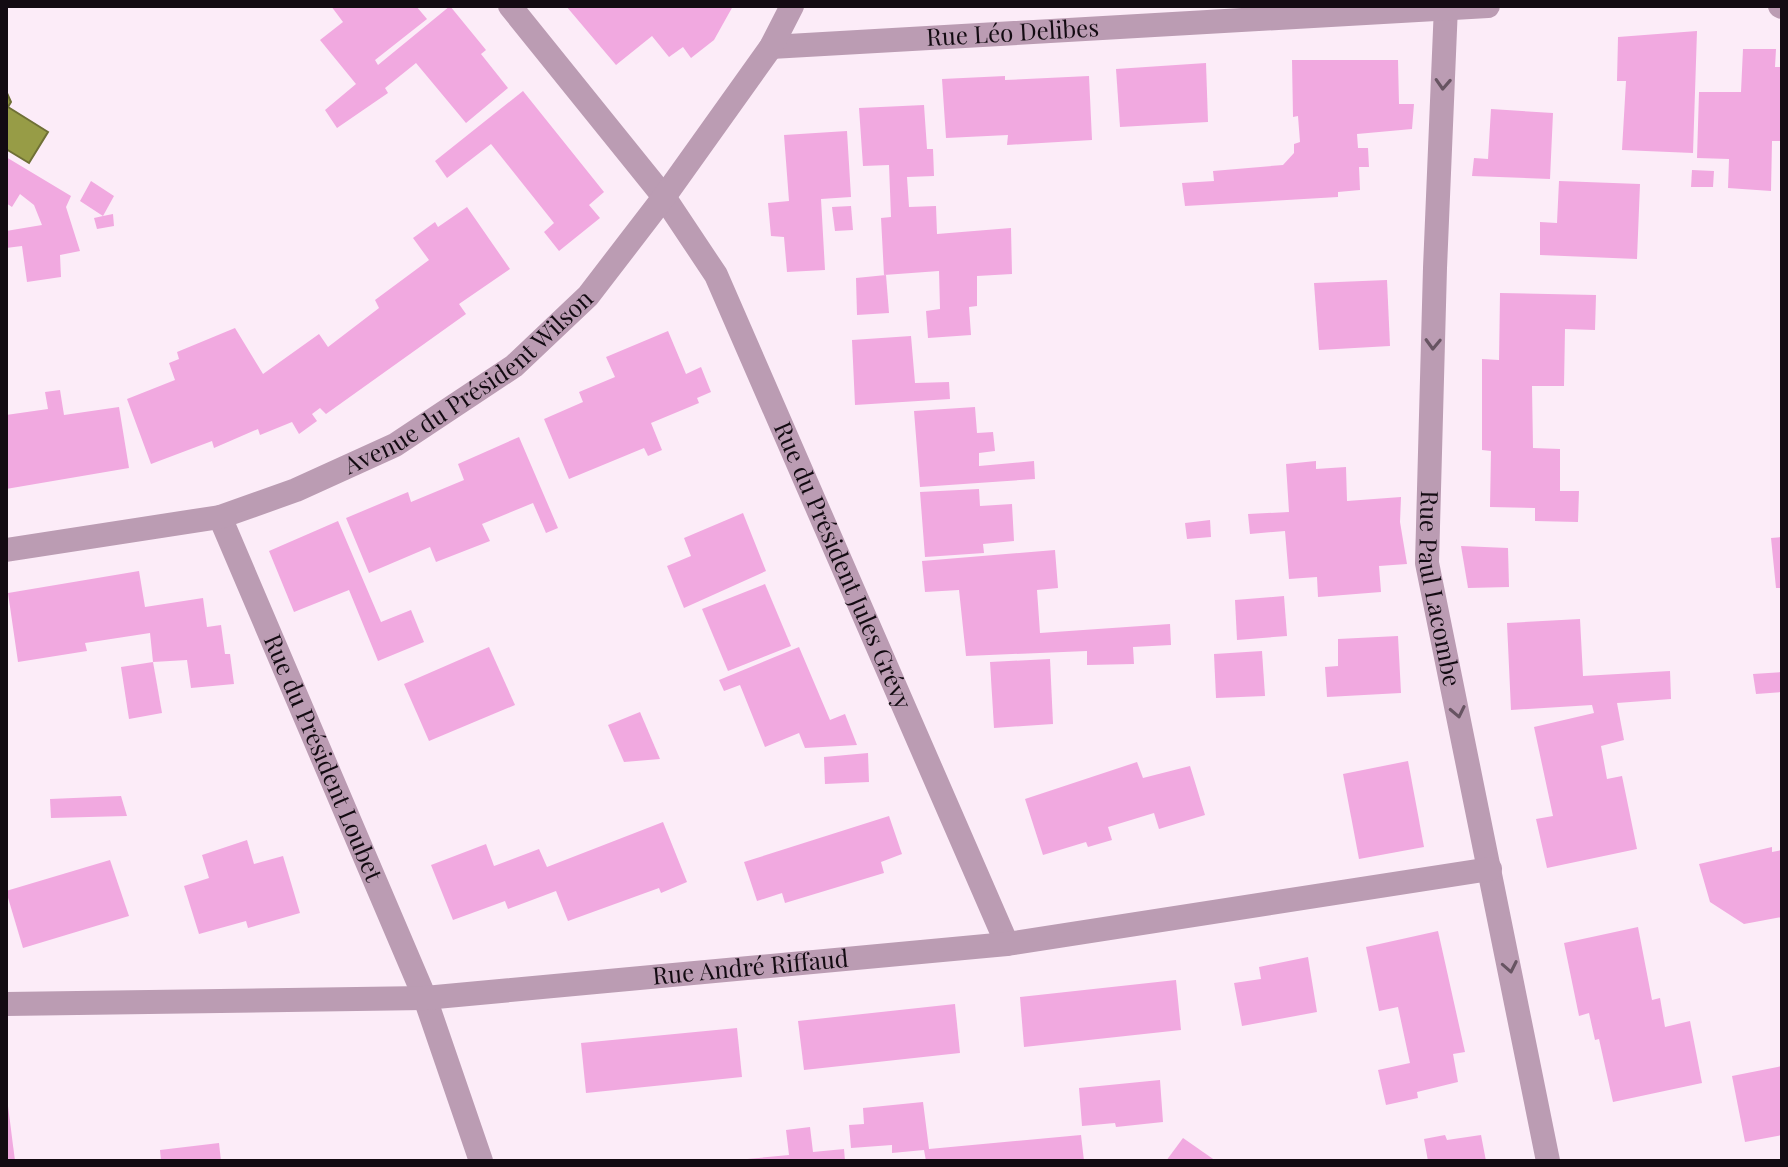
<svg xmlns="http://www.w3.org/2000/svg" width="1788" height="1167" viewBox="0 0 1788 1167" font-family="'Playfair Display',serif">
<rect width="100%" height="100%" fill="#fcecf8"/>
<!-- water -->
<path fill="#979c46" stroke="#6f7036" stroke-width="2" d="M6 91 11 102 8 107 48 132 29 163 6 149Z"/>
<!-- building -->
<g fill="#f1a9e0">
<path d="M331 6H416L427 19 375 60 378 65 450 6 486 50 481 54 508 88 466 123 416 63 385 88 388 93 337 128 325 110 356 84 320 40 343 22Z"/>
<path d="M566 6H733L714 40 691 58 683 47 669 57 652 36 616 65Z"/>
<path d="M1697 31 1693 153 1622 150 1626 81H1617L1618 37Z"/>
<path d="M1743 49H1776L1775 67H1782V141H1772L1771 191 1728 188 1729 159 1697 158 1699 92H1741Z"/>
<path d="M1292 60H1398L1399 104H1414L1412 129 1357 134 1358 148H1368L1369 167H1359L1360 190 1338 192V197L1185 206 1182 183 1214 181 1213 171 1283 165 1294 153V144L1300 142 1298 116 1293 117Z"/>
<path d="M1206 63 1208 122 1120 127 1116 69Z"/>
<path d="M1005 76V80L1089 76 1092 140 1007 145 1008 135 946 138 942 79Z"/>
<path d="M523 91 604 192 589 205 600 218 559 251 544 232 554 223 491 144 447 178 435 161Z"/>
<path d="M924 105 927 149H933L934 176 907 177 909 207 936 206 937 234 1011 228 1012 274 977 276V306L969 307 971 335 928 338 926 311 940 309 939 271 884 275 881 218 891 217 889 165 863 166 859 108Z"/>
<path d="M1491 109 1553 113 1550 179 1472 176 1474 158 1488 159Z"/>
<path d="M847 131 851 197 821 199 825 270 787 272 784 237 771 236 768 203 789 201 784 135Z"/>
<path d="M6 157 71 196 66 207 80 251 60 255 61 277 27 282 22 246 6 248V231L42 225 34 205 20 194 12 207 6 203Z"/>
<path d="M1692 170 1714 171 1713 187H1691Z"/>
<path d="M91 181 114 196 103 216 113 214 114 226 97 229 94 218 103 216 80 201Z"/>
<path d="M1559 181 1640 184 1637 259 1540 255V222L1557 223Z"/>
<path d="M851 206 853 230 835 231 832 207Z"/>
<path d="M467 207 510 269 459 304 466 314 326 414 320 408 312 414 317 421 299 434 292 422 260 435 258 429 214 448 212 441 151 464 127 399 175 380 169 363 179 359 177 352 235 328 263 374 319 334 328 347 379 308 375 300 429 260 413 238 435 222 438 227Z"/>
<path d="M886 275 889 313 857 315 856 278Z"/>
<path d="M1387 280 1390 346 1319 350 1314 283Z"/>
<path d="M1500 293 1596 295 1595 330 1565 329 1564 386H1532L1533 448 1560 449V491H1579L1578 522 1535 521V508L1490 507 1491 451 1482 450V359L1499 360Z"/>
<path d="M668 331 686 374 701 367 711 392 697 398 699 403 651 423 662 450 648 456 644 448 569 479 544 419 583 402 579 392 615 377 606 357Z"/>
<path d="M911 336 915 383 949 382 950 399 855 405 852 340Z"/>
<path d="M60 390 64 415 119 407 129 468 6 489V415L48 409 45 392Z"/>
<path d="M975 407 977 433 993 432 995 451 979 453V466L1034 461 1035 479 920 487 914 411Z"/>
<path d="M519 437 558 528 546 533 533 503 482 524 490 541 436 562 430 547 369 573 346 518 408 492 411 502 464 480 458 464Z"/>
<path d="M1316 461V469L1346 467 1347 501 1401 497 1400 522 1407 564 1379 566 1381 592 1318 597 1317 577 1289 579 1285 531 1250 534 1248 514 1289 512 1286 464Z"/>
<path d="M979 489 980 506 1012 504 1014 541 983 544 984 553 925 557 920 492Z"/>
<path d="M743 513 766 571 684 608 667 566 691 556 684 538Z"/>
<path d="M1210 520 1211 537 1187 539 1185 523Z"/>
<path d="M338 521 381 622 411 610 424 642 378 661 349 590 294 612 269 551Z"/>
<path d="M1782 537V588H1776L1771 538Z"/>
<path d="M1461 546 1508 548 1509 587 1468 588Z"/>
<path d="M1055 550 1058 588 1037 590 1040 633 1170 624 1171 645 1133 647 1134 664 1087 665V651L966 656 959 590 925 592 922 561Z"/>
<path d="M139 571 145 607 203 598 207 627 221 625 225 654H230L234 684 191 688 187 660 153 662 150 633 85 643 87 651 18 662 8 593Z"/>
<path d="M765 584 791 646 728 671 702 609Z"/>
<path d="M1284 596 1287 636 1237 640 1235 600Z"/>
<path d="M1580 619 1583 676 1670 671 1671 699 1617 703 1624 740 1601 746 1607 779 1622 776 1637 849 1547 868 1536 819 1553 816 1534 727 1594 713 1592 705 1511 710 1507 623Z"/>
<path d="M1398 636 1401 693 1327 697 1325 667 1338 666V639Z"/>
<path d="M489 647 515 705 429 741 404 684Z"/>
<path d="M799 647 830 720 845 714 857 745 805 748 799 733 765 747 740 685 724 691 719 680Z"/>
<path d="M1262 651 1265 696 1216 698 1214 654Z"/>
<path d="M1050 659 1053 724 994 728 990 662Z"/>
<path d="M153 662 162 713 129 719 121 667Z"/>
<path d="M1782 672V692L1756 694 1753 674Z"/>
<path d="M640 712 660 759 624 762 608 725Z"/>
<path d="M868 753 869 782 825 784 824 757Z"/>
<path d="M1408 761 1424 847 1359 859 1343 774Z"/>
<path d="M1137 762 1143 778 1190 766 1205 815 1159 829 1154 813 1108 827 1112 840 1088 847 1086 842 1043 855 1025 799Z"/>
<path d="M121 796 127 816 51 818 50 799Z"/>
<path d="M889 816 902 854 881 862 884 873 785 903 782 893 757 901 744 862Z"/>
<path d="M663 822 687 882 661 893 659 888 568 921 556 891 508 909 505 901 453 920 431 865 486 844 494 866 539 849 547 867Z"/>
<path d="M247 840 254 864 283 856 300 913 248 928 246 921 199 934 184 886 209 878 202 855Z"/>
<path d="M1772 847V852L1782 850V917L1744 924 1710 902 1699 864Z"/>
<path d="M110 860 129 916 23 948 6 891Z"/>
<path d="M1638 927 1652 1000 1660 998 1665 1027 1690 1021 1702 1083 1613 1102 1599 1039 1595 1040 1589 1013 1579 1016 1564 943Z"/>
<path d="M1438 931 1465 1052 1453 1054 1458 1082 1417 1092 1418 1098 1386 1105 1378 1070 1410 1063 1398 1007 1379 1011 1366 947Z"/>
<path d="M1308 957 1317 1012 1242 1026 1234 983 1261 979 1259 967Z"/>
<path d="M1176 980 1181 1030 1024 1047 1020 997Z"/>
<path d="M955 1004 960 1053 804 1070 798 1021Z"/>
<path d="M737 1028 742 1077 586 1093 581 1043Z"/>
<path d="M1782 1066V1135L1745 1142 1732 1076Z"/>
<path d="M1160 1080 1163 1122 1116 1127 1115 1123 1082 1126 1079 1088Z"/>
<path d="M923 1102 929 1149 1081 1135 1084 1161H926L924 1150 892 1153V1145L851 1148 849 1125 864 1124 863 1108Z"/>
<path d="M6 1106H8L15 1161H6Z"/>
<path d="M810 1127 813 1152 844 1149 845 1161H747V1159L789 1155 786 1130Z"/>
<path d="M1445 1135 1447 1140 1481 1135 1486 1161H1428L1424 1139Z"/>
<path d="M1183 1138 1216 1161H1166Z"/>
<path d="M219 1143 221 1161H161L160 1150Z"/>
</g>
<g fill="none" stroke-linecap="round" stroke-linejoin="round">
<!-- street -->
<g stroke="#bb9cb3" stroke-width="24">
<path id="s1" d="M510 6 664 197 716 275 1007 944"/>
<path id="s2" d="M1446 6 1435 268 1427 563 1548 1161"/>
<path d="M1780 6 1782 7"/>
<path id="s3" d="M771 47 1488 6"/>
<path id="s4" d="M220 517 425 998 481 1161"/>
<path id="s5" d="M6 550 220 517 296 490 395 445 514 366 588 296 664 197 771 47 792 6"/>
<path id="s6" d="M6 1004 425 998 1007 944 1490 869"/>
</g>
</g>
<!-- one-way arrows -->
<defs><path id="oneway-chevron" d="M-2-3.5L2.5 0L-2 3.5" fill="none" stroke-width="1.6" stroke-linecap="round" stroke-linejoin="round" transform="scale(2)"/></defs>
<g stroke="#675462">
<use href="#oneway-chevron" transform="translate(1443 84) rotate(93)"/>
<use href="#oneway-chevron" transform="translate(1433 344) rotate(92)"/>
<use href="#oneway-chevron" transform="translate(1458 712) rotate(78)"/>
<use href="#oneway-chevron" transform="translate(1510 967) rotate(79)"/>
</g>
<g text-anchor="middle" stroke-width="6" stroke-linejoin="round" paint-order="stroke">
<!-- street labels -->
<g font-size="24" fill="#130b12" stroke="#fcecf8">
<text dy="8" stroke="none"><textPath href="#s3" startOffset="242">Rue Léo Delibes</textPath></text>
<text dy="8" stroke="none"><textPath href="#s5" startOffset="502">Avenue du Président Wilson</textPath></text>
<text dy="8" stroke="none"><textPath href="#s1" startOffset="656">Rue du Président Jules Grévy</textPath></text>
<text dy="8" stroke="none"><textPath href="#s2" startOffset="584">Rue Paul Lacombe</textPath></text>
<text dy="8" stroke="none"><textPath href="#s4" startOffset="262">Rue du Président Loubet</textPath></text>
<text dy="8" stroke="none"><textPath href="#s6" startOffset="746">Rue André Riffaud</textPath></text>
</g>
</g>
<!-- border -->
<rect width="1788" height="1167" fill="none" stroke="#130b12" stroke-width="16"/>
</svg>
